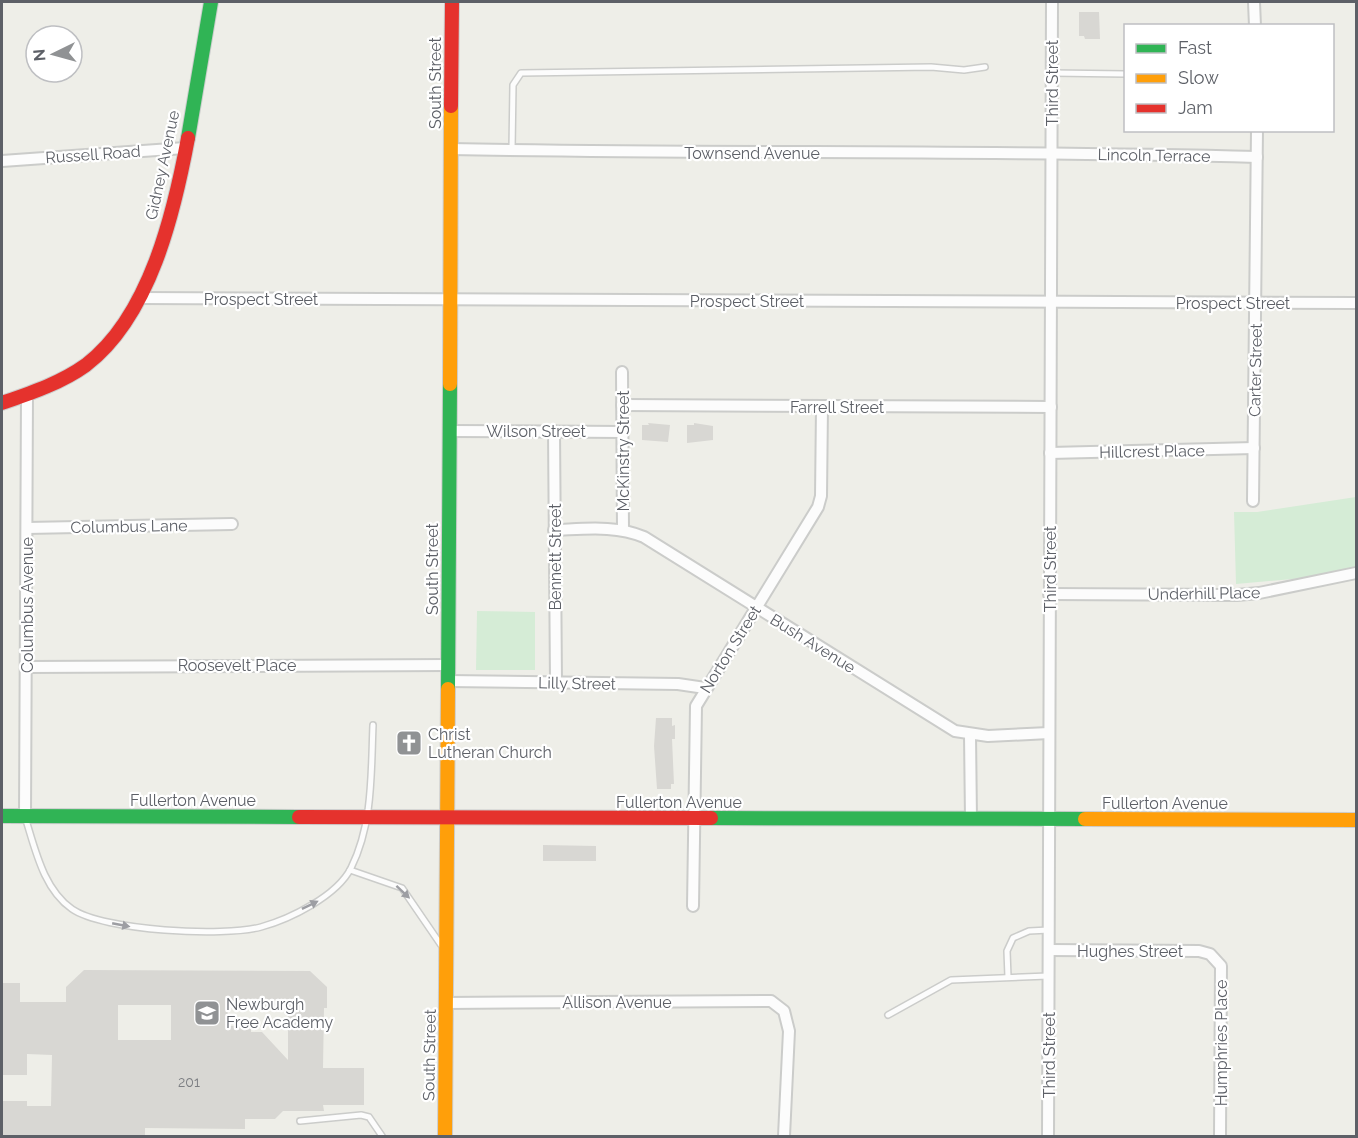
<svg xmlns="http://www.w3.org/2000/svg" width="1358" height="1138" viewBox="0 0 1358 1138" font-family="Raleway,sans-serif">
<rect width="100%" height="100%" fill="#eeeee8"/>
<!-- green -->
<g fill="#d5ecd6">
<path d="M1356 497V570L1327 576 1236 584 1234 512H1257Z"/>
<path d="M477 611 535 612V670H476Z"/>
</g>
<!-- building -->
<g fill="#d8d7d3" fill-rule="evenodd">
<path d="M1079 12H1099L1100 39H1085L1084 36H1079Z"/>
<path d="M648 423 670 425 668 442 642 440V425H649Z"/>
<path d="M694 423 713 426V440L687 443V425H694Z"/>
<path d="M656 718H672V726L675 725V739H672L674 784H671V789H657L654 746Z"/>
<path d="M543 845 596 846V861H543Z"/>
<path d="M84 970 310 971 327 987V1008H324L323 1068H364V1105H323L324 1111H283L275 1119H245V1129L145 1128V1137H2V1101H27V1106H51L52 1055 27 1054V1075H2V983H20V1002H66V987ZM118 1005H171V1040H118ZM228 1007H288V1060L262 1032H251V1026H228Z"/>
</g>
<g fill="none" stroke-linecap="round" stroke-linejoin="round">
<defs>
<g id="lane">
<path d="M1052 73 1126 74"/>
<path d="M512 149 513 85 521 73 931 67 964 70 985 67"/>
<path d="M25 817C35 848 43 889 72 909 104 931 224 937 261 927 290 919 337 896 351 868 373 824 371 773 373 725"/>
<path d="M350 870 402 888 441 945"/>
<path d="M1008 977 1007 951 1013 938 1029 931 1049 930"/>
<path d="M888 1015 951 980 1048 976"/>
<path d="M300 1121 361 1115 369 1117 382 1136"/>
</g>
<g id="street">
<path d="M1254 2 1255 26"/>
<path d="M451 149C720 154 988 150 1257 157"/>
<path d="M2 161 185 148"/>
<path d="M138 298 1356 303"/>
<path d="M622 372 623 530"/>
<path d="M622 405 1051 407"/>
<path d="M449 431 623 432"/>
<path d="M554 431 556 682"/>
<path d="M1050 453 1254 448"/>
<path d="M1253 501 1257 130"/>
<path d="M27 528 232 524"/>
<path d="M554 530C585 529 616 525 644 537L955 731 988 736 1049 733"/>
<path d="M1049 594 1237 595 1259 593 1356 573"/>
<path d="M27 667 448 665"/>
<path d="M448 681 678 684 705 688"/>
<path d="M970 735 971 819"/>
<path d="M25 816 27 395"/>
<path d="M693 906 696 706 818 507 821 496 822 407"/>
<path d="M1049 950 1199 951 1210 954 1221 966 1220 1136"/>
<path d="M446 1003 771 1001 784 1011 789 1031 784 1136"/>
<path d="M1048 1136 1052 2"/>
</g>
<g id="fast">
<path d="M188 138 211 2"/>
<path d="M448 689 450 384"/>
<path d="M2 816 299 817"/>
<path d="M711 818 1085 819"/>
</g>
<g id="slow">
<path d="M450 384 451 106"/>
<path d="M1085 819 1356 820"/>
<path d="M445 1136 448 689"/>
</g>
<g id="jam">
<path d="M451 106 452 2"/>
<path d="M2 403C31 393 61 383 86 365 150 316 174 213 188 138"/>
<path d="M299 817 711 818"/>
</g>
</defs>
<!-- lane casing -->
<use href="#lane" stroke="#cbccca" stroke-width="8"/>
<!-- street casing -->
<use href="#street" stroke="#cbccca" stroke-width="14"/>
<!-- fast casing -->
<use href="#fast" stroke="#cccdcd" stroke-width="16"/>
<!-- slow casing -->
<use href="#slow" stroke="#cccdcd" stroke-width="16"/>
<!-- jam casing -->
<use href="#jam" stroke="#cccdcd" stroke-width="16"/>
<!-- lane -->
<use href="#lane" stroke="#fcfcfc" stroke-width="5"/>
<!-- street -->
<use href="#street" stroke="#fcfcfc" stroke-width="10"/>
<!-- fast -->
<use href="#fast" stroke="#30b455" stroke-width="14"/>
<!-- slow -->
<use href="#slow" stroke="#ff9f0a" stroke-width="14"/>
<!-- jam -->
<use href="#jam" stroke="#e5322d" stroke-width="14"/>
</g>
<!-- one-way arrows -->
<defs><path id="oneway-solid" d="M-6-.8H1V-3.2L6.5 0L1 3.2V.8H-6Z" transform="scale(1.5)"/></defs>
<g fill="#9d9ea3">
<use href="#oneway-solid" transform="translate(403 892) rotate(43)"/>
<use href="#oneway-solid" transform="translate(310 905) rotate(-26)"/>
<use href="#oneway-solid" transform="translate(121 925) rotate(11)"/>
</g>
<!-- icons -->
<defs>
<symbol id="church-square" viewBox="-11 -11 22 22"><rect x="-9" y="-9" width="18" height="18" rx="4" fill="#909294" stroke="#fff"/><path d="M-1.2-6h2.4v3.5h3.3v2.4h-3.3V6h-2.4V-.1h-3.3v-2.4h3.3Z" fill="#fff"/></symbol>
<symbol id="school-square" viewBox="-11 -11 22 22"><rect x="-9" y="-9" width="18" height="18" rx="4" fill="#909294" stroke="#fff"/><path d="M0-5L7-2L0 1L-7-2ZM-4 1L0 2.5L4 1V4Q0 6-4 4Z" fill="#fff"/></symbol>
</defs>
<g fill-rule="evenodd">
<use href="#church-square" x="394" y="728" width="30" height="30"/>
<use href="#school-square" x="192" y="998" width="30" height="30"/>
</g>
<g text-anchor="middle" stroke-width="4.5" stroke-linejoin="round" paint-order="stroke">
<!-- number labels -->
<g font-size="14" fill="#7c7e82">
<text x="189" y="1087">201</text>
</g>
<!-- street labels -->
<g font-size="16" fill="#5d6067" stroke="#fff">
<text transform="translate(435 83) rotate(-90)" y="6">South Street</text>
<text transform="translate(1052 83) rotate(-90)" y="6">Third Street</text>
<text x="752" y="159">Townsend Avenue</text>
<text transform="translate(93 154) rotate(-4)" y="6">Russell Road</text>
<text transform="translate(1154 155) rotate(1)" y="6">Lincoln Terrace</text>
<text transform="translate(162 165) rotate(-78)" y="6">Gidney Avenue</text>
<text x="261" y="305">Prospect Street</text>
<text x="747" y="307">Prospect Street</text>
<text x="1233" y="309">Prospect Street</text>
<text transform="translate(1255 370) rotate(-89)" y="6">Carter Street</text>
<text x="837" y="413">Farrell Street</text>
<text x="536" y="437">Wilson Street</text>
<text transform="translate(623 451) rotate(-90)" y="6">McKinstry Street</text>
<text transform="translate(1152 451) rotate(-1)" y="6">Hillcrest Place</text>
<text transform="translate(129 526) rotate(-1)" y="6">Columbus Lane</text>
<text transform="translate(555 557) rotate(-90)" y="6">Bennett Street</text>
<text transform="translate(432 569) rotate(-90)" y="6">South Street</text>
<text transform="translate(1050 569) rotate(-90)" y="6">Third Street</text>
<text transform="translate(1204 593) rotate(-1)" y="6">Underhill Place</text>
<text transform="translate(27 605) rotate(-90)" y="6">Columbus Avenue</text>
<text transform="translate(813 643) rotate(32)" y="6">Bush Avenue</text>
<text transform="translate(730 649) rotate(-58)" y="6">Norton Street</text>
<text x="237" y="671">Roosevelt Place</text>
<text transform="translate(577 683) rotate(1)" y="6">Lilly Street</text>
<text x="193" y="806">Fullerton Avenue</text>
<text x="679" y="808">Fullerton Avenue</text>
<text x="1165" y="809">Fullerton Avenue</text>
<text x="1130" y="957">Hughes Street</text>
<text x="617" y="1008">Allison Avenue</text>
<text transform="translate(1221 1043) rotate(-90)" y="6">Humphries Place</text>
<text transform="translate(429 1055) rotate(-89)" y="6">South Street</text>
<text transform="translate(1049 1055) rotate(-90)" y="6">Third Street</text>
</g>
<!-- poi labels -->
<g font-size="16" fill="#5d6067" stroke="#fff" text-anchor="start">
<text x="428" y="740">Christ<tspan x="428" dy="18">Lutheran Church</tspan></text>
<text x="226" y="1010">Newburgh<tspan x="226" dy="18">Free Academy</tspan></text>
</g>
</g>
<!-- border -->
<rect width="1358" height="1138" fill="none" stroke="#5d6067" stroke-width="6"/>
<!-- legend -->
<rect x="1124" y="24" width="210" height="108" fill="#ffffff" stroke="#bebfc2" stroke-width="1.5"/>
<rect x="1136" y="44" width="30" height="9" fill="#30b455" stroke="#bebfc2" stroke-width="1.5"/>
<text x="1178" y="54" font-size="18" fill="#5d6067">Fast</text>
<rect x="1136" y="74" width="30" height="9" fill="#ff9f0a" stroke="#bebfc2" stroke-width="1.5"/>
<text x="1178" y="84" font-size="18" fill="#5d6067">Slow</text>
<rect x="1136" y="104" width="30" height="9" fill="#e5322d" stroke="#bebfc2" stroke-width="1.5"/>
<text x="1178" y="114" font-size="18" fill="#5d6067">Jam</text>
<!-- north arrow -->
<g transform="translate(54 54) rotate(265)"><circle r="28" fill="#ffffff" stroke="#bebfc2" stroke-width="1.5"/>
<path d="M0-4.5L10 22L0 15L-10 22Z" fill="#909294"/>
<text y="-9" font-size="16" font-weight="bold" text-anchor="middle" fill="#5d6067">N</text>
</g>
</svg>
